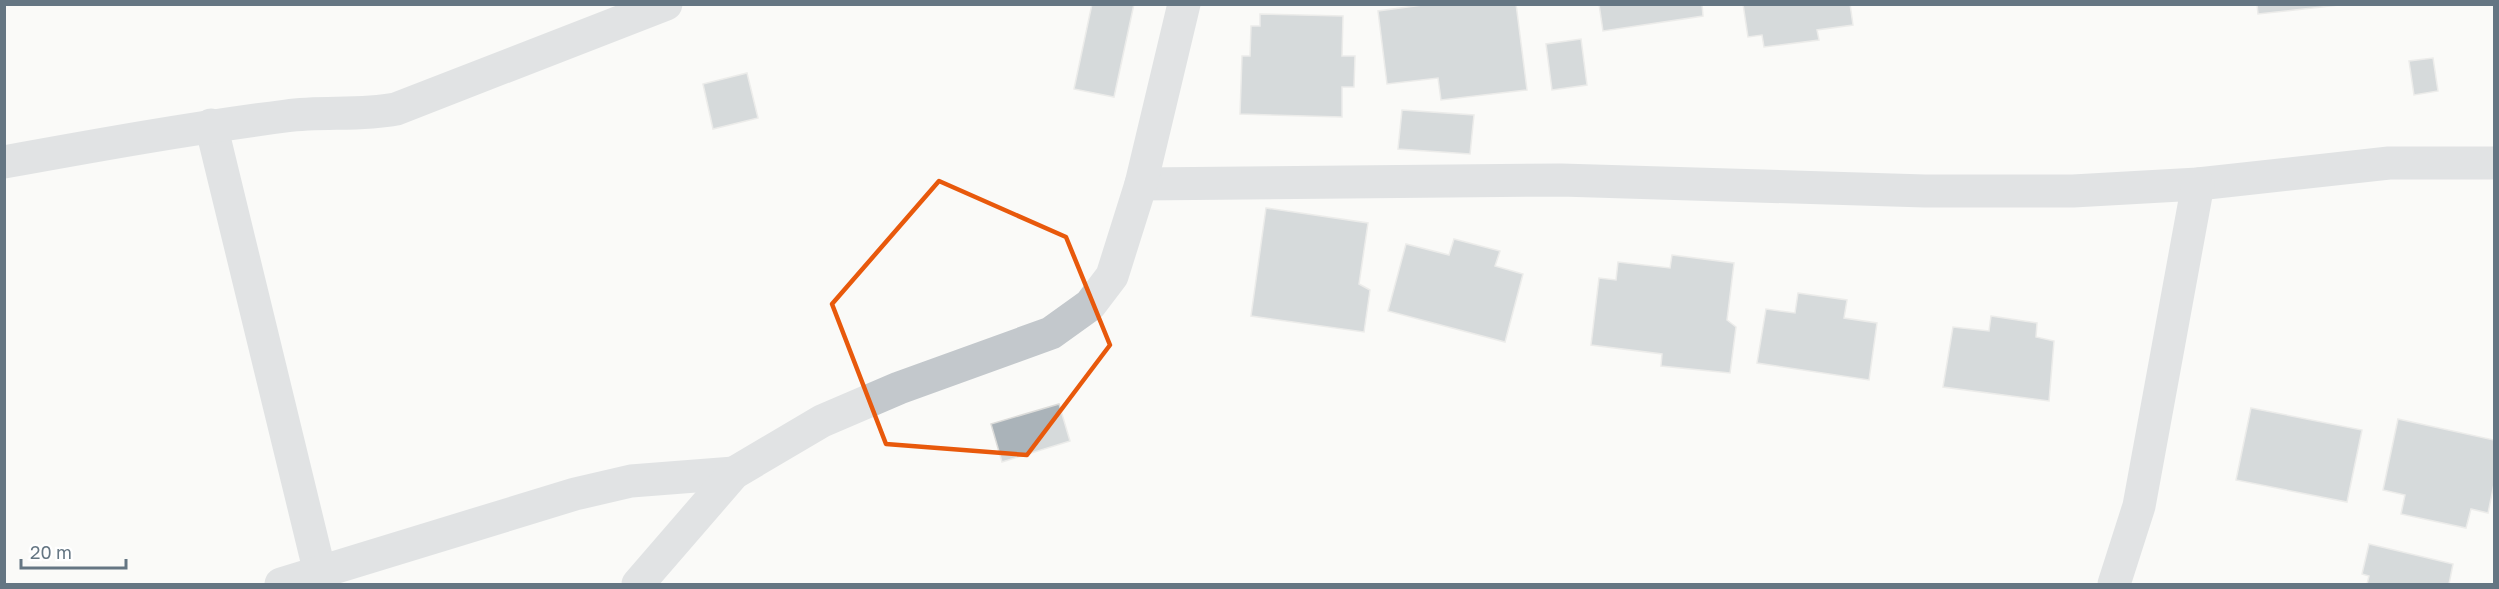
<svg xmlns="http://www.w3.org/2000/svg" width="2499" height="589" viewBox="0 0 2499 589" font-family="'Golos Text',sans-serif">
<rect width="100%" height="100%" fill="#fafaf8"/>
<!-- building -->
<g fill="#aab3b9" stroke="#dcdcda" stroke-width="1.5">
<path d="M1092 4H1134L1114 97 1074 89Z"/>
<path d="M1430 4H1516L1527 90 1441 100 1438 78 1387 84 1378 11Z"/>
<path d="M1599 4H1702L1703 16 1603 31Z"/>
<path d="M1743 4H1850L1853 25 1817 30 1819 40 1764 47 1762 35 1748 37Z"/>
<path d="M2257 4H2348L2258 14Z"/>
<path d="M1260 14 1343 16 1342 56H1355L1354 87H1342V117L1240 114 1242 56H1250L1251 26H1260Z"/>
<path d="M1581 39 1587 85 1552 90 1546 44Z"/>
<path d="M2433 58 2438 91 2414 95 2409 61Z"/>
<path d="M747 73 758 118 713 129 703 84Z"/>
<path d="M1402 110 1474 115 1470 154 1398 149Z"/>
<path d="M1266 208 1368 223 1359 284 1370 290 1364 332 1251 316Z"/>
<path d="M1454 239 1500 251 1495 266 1523 274 1505 342 1388 311 1406 244 1449 255Z"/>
<path d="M1672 255 1734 263 1727 320 1736 327 1730 373 1661 366 1662 354 1591 345 1599 278 1616 280 1618 262 1670 268Z"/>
<path d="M1798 293 1847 300 1844 318 1877 323 1869 380 1757 363 1766 309 1795 313Z"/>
<path d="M1991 316 2037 323 2036 337 2054 341 2049 401 1943 387 1953 327 1989 331Z"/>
<path d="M1059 404 1070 441 1002 462 991 424Z"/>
<path d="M2251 408 2362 430 2347 502 2236 480Z"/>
<path d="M2398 419 2494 440V484L2488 513 2471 509 2466 528 2401 514 2405 495 2383 490Z"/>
<path d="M2369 544 2453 564 2449 584H2367L2369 576 2362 574Z"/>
</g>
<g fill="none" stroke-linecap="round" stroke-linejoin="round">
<!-- minor -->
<g stroke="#c3c8cc" stroke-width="33">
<path d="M211 125 320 573"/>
<path d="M4 162C98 145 192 128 286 116 323 111 360 116 396 109L666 4"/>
<path d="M1141 184 1561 180 1925 191H2073L2198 184 2389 163H2494"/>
<path d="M281 584 575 494 631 481 734 473"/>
<path d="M2114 584 2139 506 2198 184"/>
</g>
<!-- tertiary -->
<path stroke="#c3c8cc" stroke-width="33" d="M638 584 734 473 822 421 899 388 1051 333 1090 305 1112 276 1141 184 1184 4"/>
</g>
<!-- marked area -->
<path d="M0 0H2499V589H0ZM939 181 1066 237 1110 345 1027 455 886 444 832 304Z" fill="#fafaf8" fill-opacity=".55" fill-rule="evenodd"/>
<path fill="none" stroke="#e8590c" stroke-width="4.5" stroke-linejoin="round" d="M939 181 1066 237 1110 345 1027 455 886 444 832 304Z"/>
<!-- border -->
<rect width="2499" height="589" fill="none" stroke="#657683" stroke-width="12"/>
<!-- scale -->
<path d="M21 559v9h105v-9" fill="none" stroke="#657683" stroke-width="3"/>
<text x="30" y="559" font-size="18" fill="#657683" stroke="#ffffff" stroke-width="4.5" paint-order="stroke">20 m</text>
</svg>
